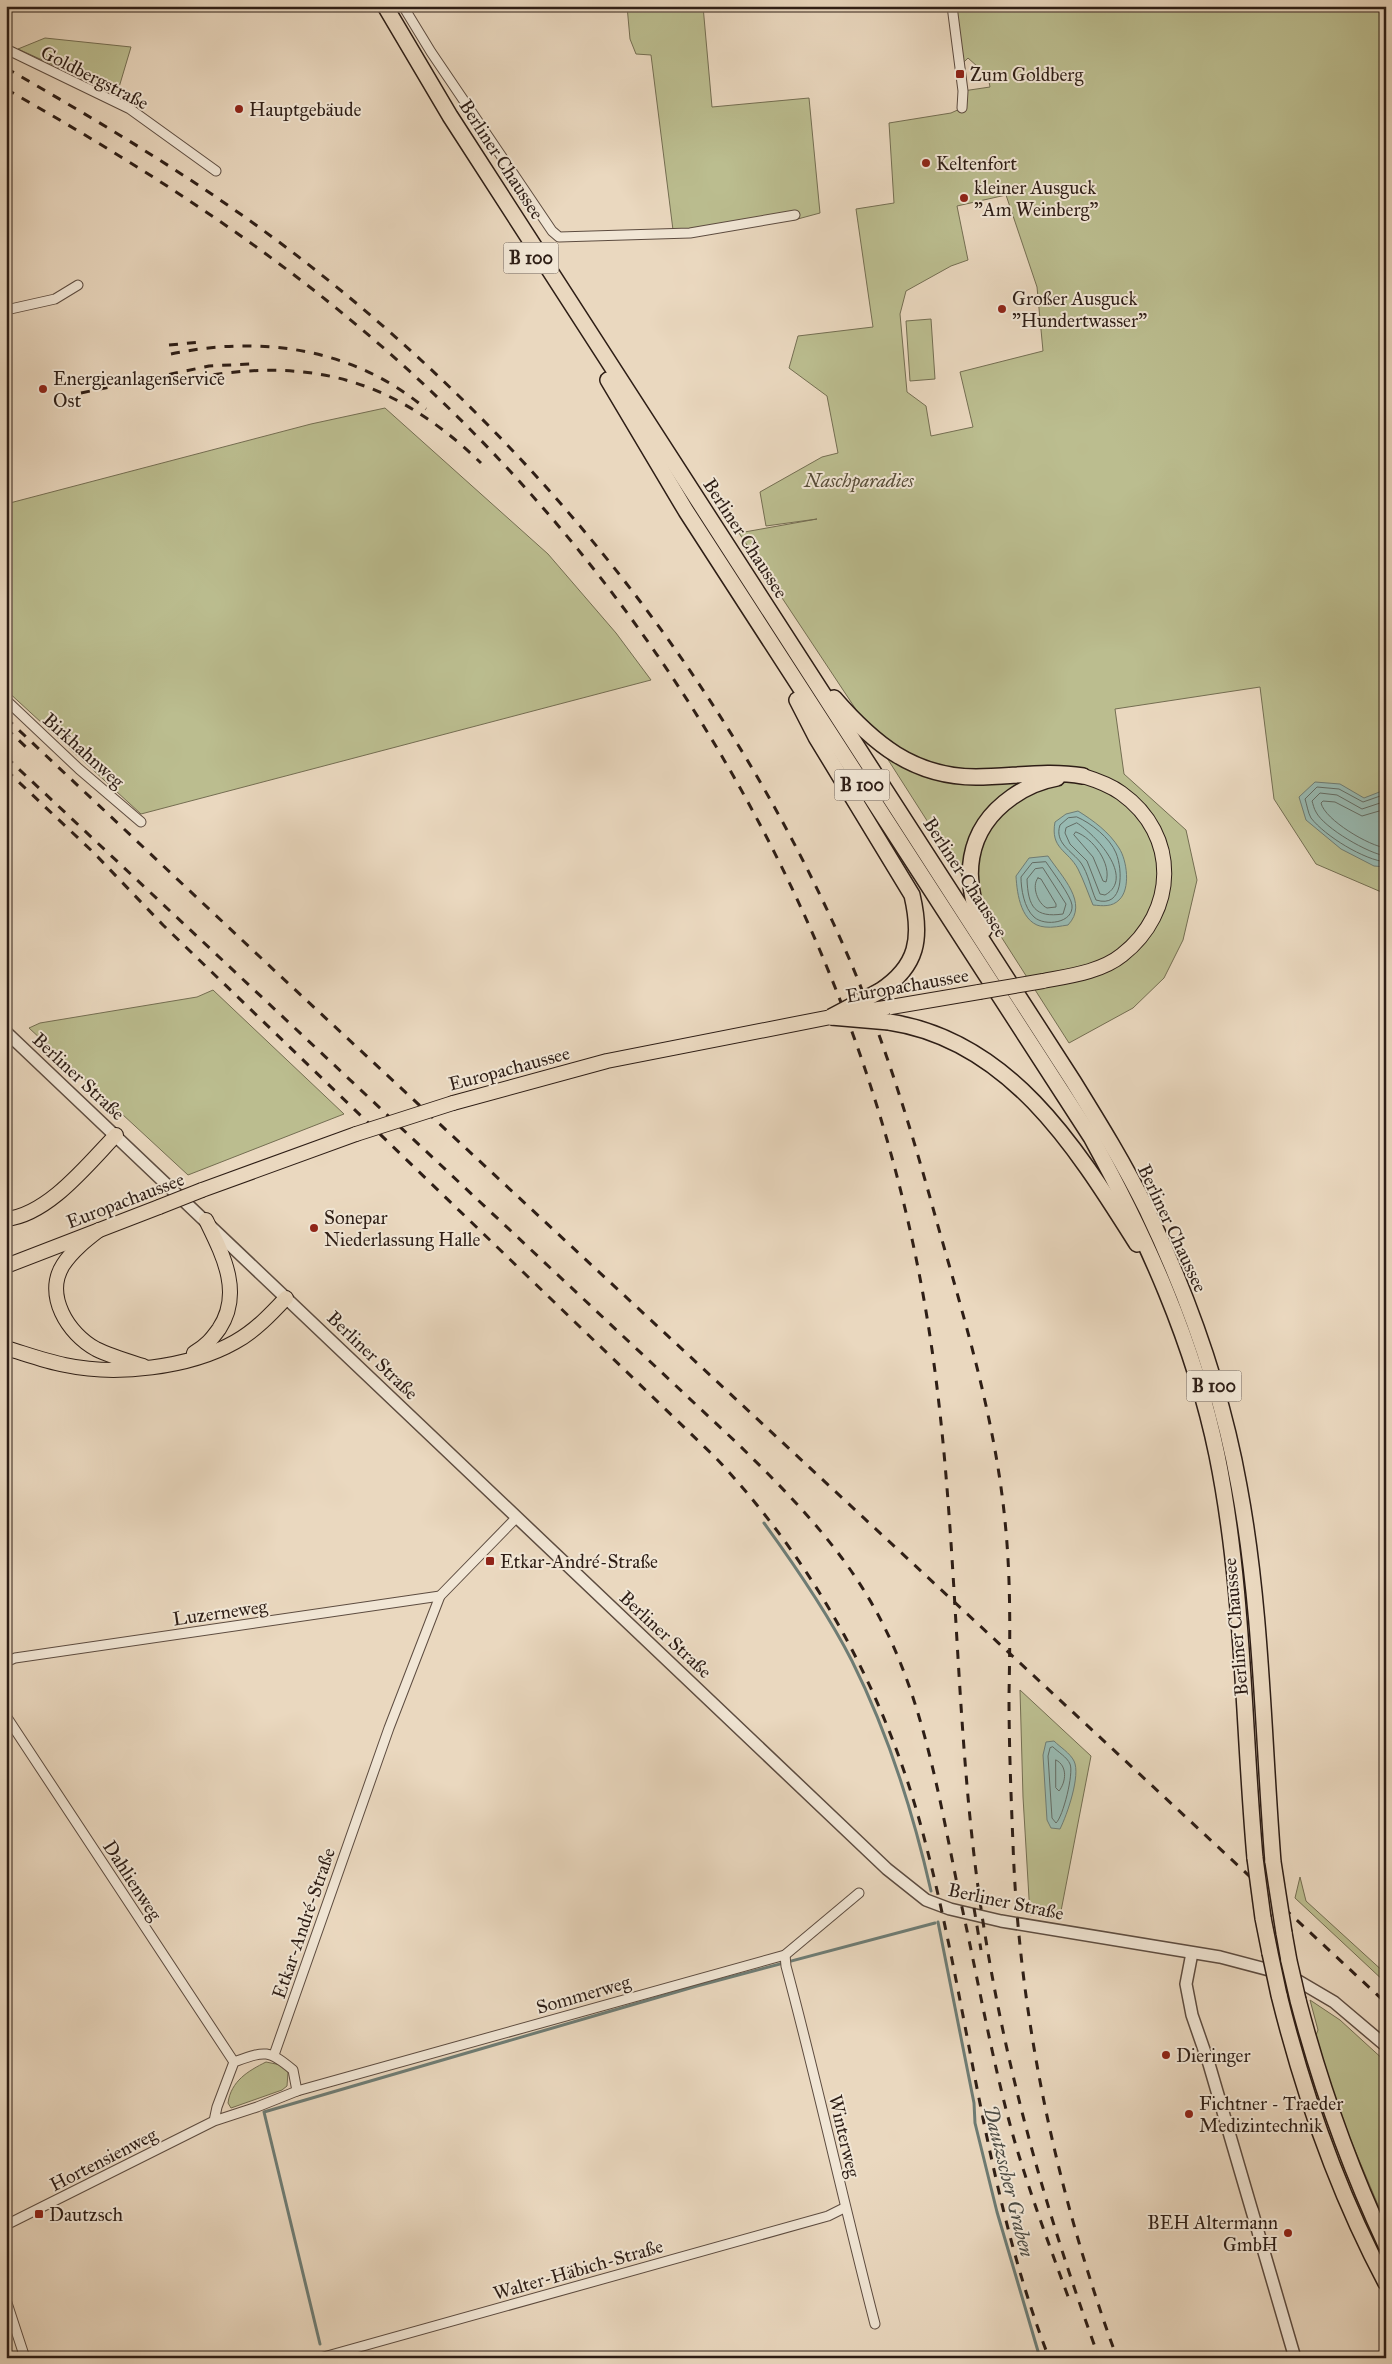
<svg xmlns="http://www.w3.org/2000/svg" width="1392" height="2364" viewBox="0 0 1392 2364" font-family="'IM FELL Great Primer',serif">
<rect width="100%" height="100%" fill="#ead8bf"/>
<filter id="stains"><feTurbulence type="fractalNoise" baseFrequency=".004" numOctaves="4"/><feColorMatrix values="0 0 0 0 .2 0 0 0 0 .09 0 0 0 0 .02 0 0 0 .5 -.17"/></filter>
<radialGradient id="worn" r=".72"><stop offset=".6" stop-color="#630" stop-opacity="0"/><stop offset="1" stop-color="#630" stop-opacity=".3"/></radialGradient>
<!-- green -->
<g fill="#bbbd8f" stroke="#746e52" fill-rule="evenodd">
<path d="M627 6H703L712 107 809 98 820 213 794 220 673 230 651 55 636 54 630 39Z"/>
<path d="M952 6H1386V894L1316 864 1274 799 1260 687 1115 709 1124 774 1186 830 1197 880 1183 940 1164 978 1133 1008 1069 1043 857 711 739 533 817 519 766 526 760 492 822 457 838 453 827 396 789 368 798 336 873 327 856 209 894 203 889 123 951 113 962 108 963 91 990 87 988 76 968 58 959 67ZM1006 195 1037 287 1043 351 960 372 973 427 931 436 926 406 907 392 900 314 906 291 951 266 968 260 957 206Z"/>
<path d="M45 38 131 47 117 94 18 49Z"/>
<path d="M931 319 935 379 910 381 906 321Z"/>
<path d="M385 408 548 554 616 633 651 680 141 814 6 690V504L311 424Z"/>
<path d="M213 990 344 1114 188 1175 29 1028 40 1023 197 997Z"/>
<path d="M1020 1690 1091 1756 1061 1911 1030 1915 1023 1797Z"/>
<path d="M1300 1877 1306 1901 1386 1974V1983L1295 1898Z"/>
<path d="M1310 2000 1340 2020 1386 2062V2224L1338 2110 1316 2035 1318 2030Z"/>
<path d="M266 2062 281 2065 288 2072 287 2086 282 2090 231 2108 228 2103C231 2081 248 2071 266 2062Z"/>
</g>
<!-- water -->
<g fill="#98bab2" stroke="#6e7c74">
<path d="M1315 782 1340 784 1364 798 1382 791 1386 783V867L1374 866 1341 849 1306 820 1299 797Z"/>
<path d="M1078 811C1094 821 1109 832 1119 848 1127 860 1131 889 1119 900 1112 907 1103 906 1093 905 1088 893 1084 881 1078 869 1068 850 1050 849 1055 822L1066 814Z"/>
<path d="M1048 856C1062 877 1089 903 1068 925 1061 926 1052 928 1045 927 1021 925 1017 894 1016 876L1029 858Z"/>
<path d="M1054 1741C1060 1747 1070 1753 1074 1761 1081 1775 1067 1815 1060 1829L1051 1828 1047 1820 1043 1755 1046 1742Z"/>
</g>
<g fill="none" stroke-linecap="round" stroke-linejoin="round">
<!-- shore -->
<g stroke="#636c64" stroke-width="1">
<path d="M1386 794 1363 802 1339 789 1317 787 1305 799C1307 805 1308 813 1311 818 1325 836 1364 860 1386 862"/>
<path d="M1386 801 1362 809 1337 795 1320 793 1312 801C1313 804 1314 809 1316 812 1324 828 1369 854 1386 856"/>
<path d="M1386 809 1362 816 1335 802 1323 801 1321 803C1325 820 1369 846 1386 848"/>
<path d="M1077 817C1091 823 1110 838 1116 853 1123 870 1124 909 1096 900 1091 889 1088 873 1081 863 1072 851 1054 843 1060 825L1068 818Z"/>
<path d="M1077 823C1095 834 1136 878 1105 895L1100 894 1087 861 1070 844 1065 833 1066 828Z"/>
<path d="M1076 832C1093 838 1112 864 1106 882L1103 881 1093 857 1074 835Z"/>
<path d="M1046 862C1052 871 1071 896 1072 905 1074 923 1045 927 1034 917 1024 908 1021 889 1021 877L1032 863Z"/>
<path d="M1043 868 1066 904 1063 914C1035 918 1028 907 1027 879L1035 869Z"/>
<path d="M1038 878 1041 879 1056 904V907L1047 908C1038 904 1031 886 1038 878Z"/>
<path d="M1053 1747C1058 1752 1067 1757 1070 1764 1074 1773 1063 1817 1056 1823L1052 1818 1048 1756 1050 1748Z"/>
<path d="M1056 1760C1068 1766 1066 1782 1059 1791L1056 1788Z"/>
</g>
<!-- stream -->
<g stroke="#6e7c74" stroke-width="3">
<path d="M764 1523C796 1567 827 1612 852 1661 888 1733 913 1812 931 1891"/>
<path d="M938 1922 974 2103 975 2123 997 2212 1040 2358"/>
<path d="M320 2344 264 2112 697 1986 935 1923"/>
</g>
<defs>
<g id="minor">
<path d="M403 6 431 52 552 231 559 237 690 233 795 215"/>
<path d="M952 6 963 91 962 108"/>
<path d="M6 49 130 109 216 171"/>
<path d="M6 310 55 299 78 285"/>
<path d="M6 700 79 769 141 822"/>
<path d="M6 1662 15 1658 440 1596"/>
<path d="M6 1716 234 2062"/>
<path d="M785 1955 786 1966C818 2085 844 2205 875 2324"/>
<path d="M274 2055 389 1728 440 1596 517 1517"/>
<path d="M297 2091 785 1955 859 1893"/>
<path d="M6 2225 214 2121 257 2107 297 2091 293 2070C268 2049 265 2051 234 2062L217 2107 214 2121"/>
<path d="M6 2300 25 2358"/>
<path d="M320 2358 828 2216 844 2208"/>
</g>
<g id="tertiary">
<path d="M6 1032 887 1869 926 1900 950 1909 1001 1921 1220 1957 1277 1972 1300 1982 1334 2002 1386 2046"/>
<path d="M1192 1953 1186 1984 1192 2015 1209 2064 1295 2358"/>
</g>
<g id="primary">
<path d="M1043 981C1069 976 1101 972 1122 955 1177 912 1180 835 1121 793 1110 785 1096 780 1083 776"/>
<path d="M885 1008 979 992"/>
<path d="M453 1103 607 1061 831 1017"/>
<path d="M202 1190 356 1134"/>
<path d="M6 1219C48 1215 88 1164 116 1135"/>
<path d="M99 1230C86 1240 72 1251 63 1265 44 1295 68 1334 96 1349 110 1356 127 1361 143 1366"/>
<path d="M6 1266 159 1207"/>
<path d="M6 1348C26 1354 45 1361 65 1365 116 1376 189 1368 235 1342 255 1331 271 1314 286 1298"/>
<path d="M194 1353C206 1346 211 1340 219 1329 243 1293 223 1255 206 1220"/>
</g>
<g id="trunk">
<path d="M385 6 450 116 1073 1081C1099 1123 1125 1165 1147 1210 1188 1296 1222 1391 1239 1486 1262 1609 1263 1737 1273 1862"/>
<path d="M608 380 686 511 1091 1137C1146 1237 1194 1343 1217 1455 1244 1588 1243 1724 1255 1858"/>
<path d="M834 698C873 743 913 777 976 777 1012 777 1046 770 1083 776"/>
<path d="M797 700 816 737 912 895C922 938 918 966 880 991"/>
<path d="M984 930C961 880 965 830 1012 797 1026 787 1040 781 1057 778"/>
<path d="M889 1022C1010 1040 1077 1149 1137 1244"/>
<path d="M1263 1918 1270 1953"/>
<path d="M1284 1933 1289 1961"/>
<path d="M1279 1995C1304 2096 1337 2191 1386 2283"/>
<path d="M1298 2000C1320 2084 1349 2166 1386 2245"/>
</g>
</defs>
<!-- minor casing -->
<use href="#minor" stroke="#5d4c40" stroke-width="11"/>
<!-- tertiary casing -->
<use href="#tertiary" stroke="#5d4c40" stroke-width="14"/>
<!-- primary casing -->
<use href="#primary" stroke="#2e1e16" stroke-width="16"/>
<!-- trunk casing -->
<use href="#trunk" stroke="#2e1e16" stroke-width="18"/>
<!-- minor -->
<use href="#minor" stroke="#f1e6d5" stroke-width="9"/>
<!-- tertiary -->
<use href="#tertiary" stroke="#f1e6d5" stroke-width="11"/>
<!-- primary -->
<use href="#primary" stroke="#ead8bf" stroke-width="14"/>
<!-- trunk -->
<use href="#trunk" stroke="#ead8bf" stroke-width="15"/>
<!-- rail -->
<g stroke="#2e1e16" stroke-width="3" stroke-dasharray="9 9" stroke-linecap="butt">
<path d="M6 68C100 122 192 177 279 242 526 427 729 678 851 963 886 1046 912 1132 936 1219 964 1318 995 1418 1005 1521 1011 1579 1010 1638 1009 1696 1009 1745 1011 1795 1013 1844 1019 2019 1057 2194 1117 2358"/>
<path d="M6 89C131 160 250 235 359 327 669 587 880 962 934 1364 956 1526 955 1692 974 1855 994 2028 1039 2194 1099 2358"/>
<path d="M169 345 200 342"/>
<path d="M171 354C261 335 354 348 426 409"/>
<path d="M178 381C302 355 389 374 481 463"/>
<path d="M81 393 209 366 251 364"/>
<path d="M6 718 276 972 1386 2003"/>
<path d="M6 728 29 750"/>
<path d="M6 757 739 1445C791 1496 841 1547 876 1611 927 1704 941 1811 963 1912 980 1990 994 2070 1016 2146 1032 2199 1051 2250 1070 2302"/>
<path d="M6 770 94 853 163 925 716 1458C819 1568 889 1699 926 1845 970 2015 985 2193 1049 2358"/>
<path d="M974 1908 981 1950"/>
</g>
<defs>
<g id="primary-bridge">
<path d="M979 992 1043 981"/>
<path d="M842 1015 885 1008"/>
<path d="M356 1134 453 1103"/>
<path d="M159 1207 202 1190"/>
</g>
<g id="trunk-bridge">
<path d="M831 1017 889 1022"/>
<path d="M831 1017 880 991"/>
<path d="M1255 1858 1263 1918"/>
<path d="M1273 1862 1284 1933"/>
<path d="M1270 1953 1279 1995"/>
<path d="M1289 1961 1298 2000"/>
</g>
</defs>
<!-- primary-bridge casing -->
<use href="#primary-bridge" stroke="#2e1e16" stroke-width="16" stroke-linecap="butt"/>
<!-- trunk-bridge casing -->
<use href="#trunk-bridge" stroke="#2e1e16" stroke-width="18" stroke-linecap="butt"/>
<!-- primary-bridge -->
<use href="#primary-bridge" stroke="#ead8bf" stroke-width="14"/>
<!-- trunk-bridge -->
<use href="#trunk-bridge" stroke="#ead8bf" stroke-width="15"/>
</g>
<!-- markers -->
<g fill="#8f2418" stroke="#f1e6d5" stroke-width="2">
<rect x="955" y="69" width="10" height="10" rx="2.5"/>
<circle cx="239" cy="109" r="5"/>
<circle cx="926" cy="163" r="5"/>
<circle cx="964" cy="198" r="5"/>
<circle cx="1002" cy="309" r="5"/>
<circle cx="43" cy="389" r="5"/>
<circle cx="314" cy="1228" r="5"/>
<rect x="485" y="1556" width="10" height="10" rx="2.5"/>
<circle cx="1166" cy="2055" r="5"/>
<circle cx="1189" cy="2114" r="5"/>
<rect x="34" y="2209" width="10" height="10" rx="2.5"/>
<circle cx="1288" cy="2233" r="5"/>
</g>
<g text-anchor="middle" stroke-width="4" stroke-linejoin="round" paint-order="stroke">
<!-- shield labels -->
<g fill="#f1e6d5" stroke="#685a4f" stroke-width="1">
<rect x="503.5" y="242.5" width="55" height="31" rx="4"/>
<rect x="834.5" y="769.5" width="55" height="31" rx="4"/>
<rect x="1186.5" y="1370.5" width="55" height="31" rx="4"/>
</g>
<g font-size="18" font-weight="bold" fill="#2e1e16">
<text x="531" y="264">B 100</text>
<text x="862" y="791">B 100</text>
<text x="1214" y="1392">B 100</text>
</g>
<!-- poi labels -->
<g font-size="19" fill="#2e1e16" stroke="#f1e6d5" text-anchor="start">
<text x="970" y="81">Zum Goldberg</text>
<text x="249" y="116">Hauptgebäude</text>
<text x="936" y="170">Keltenfort</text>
<text x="974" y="194">kleiner Ausguck<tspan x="974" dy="22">"Am Weinberg"</tspan></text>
<text x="1012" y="305">Großer Ausguck<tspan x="1012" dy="22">"Hundertwasser"</tspan></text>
<text x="53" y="385">Energieanlagenservice<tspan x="53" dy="22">Ost</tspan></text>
<text x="324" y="1224">Sonepar<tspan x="324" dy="22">Niederlassung Halle</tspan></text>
<text x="500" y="1568">Etkar-André-Straße</text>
<text x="1176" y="2062">Dieringer</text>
<text x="1199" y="2110">Fichtner - Traeder<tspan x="1199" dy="22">Medizintechnik</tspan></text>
<text x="49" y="2221">Dautzsch</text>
<text x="1278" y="2229" text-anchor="end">BEH Altermann<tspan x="1278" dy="22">GmbH</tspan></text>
</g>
<!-- street labels -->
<g font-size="19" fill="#2e1e16" stroke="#f1e6d5">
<text transform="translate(95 77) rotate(27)" y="7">Goldbergstraße</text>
<text transform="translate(502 159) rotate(57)" y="7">Berliner Chaussee</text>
<text transform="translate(746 538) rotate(57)" y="7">Berliner Chaussee</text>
<text transform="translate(84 750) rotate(42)" y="7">Birkhahnweg</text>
<text transform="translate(966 877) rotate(57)" y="7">Berliner Chaussee</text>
<text transform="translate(907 985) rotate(-10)" y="7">Europachaussee</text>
<text transform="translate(509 1068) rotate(-15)" y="7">Europachaussee</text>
<text transform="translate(79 1076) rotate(43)" y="7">Berliner Straße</text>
<text transform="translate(125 1200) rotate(-21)" y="7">Europachaussee</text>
<text transform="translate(1173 1228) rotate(65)" y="7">Berliner Chaussee</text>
<text transform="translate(373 1355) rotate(44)" y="7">Berliner Straße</text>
<text transform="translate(220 1612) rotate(-8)" y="7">Luzerneweg</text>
<text transform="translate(1235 1627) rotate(-95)" y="7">Berliner Chaussee</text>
<text transform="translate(666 1634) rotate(43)" y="7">Berliner Straße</text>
<text transform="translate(133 1880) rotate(57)" y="7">Dahlienweg</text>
<text transform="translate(1006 1901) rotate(12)" y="7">Berliner Straße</text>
<text transform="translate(303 1923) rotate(-71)" y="7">Etkar-André-Straße</text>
<text transform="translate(583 1994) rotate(-16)" y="7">Sommerweg</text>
<text transform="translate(845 2136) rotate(77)" y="7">Winterweg</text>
<text transform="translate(103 2159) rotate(-27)" y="7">Hortensienweg</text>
<text transform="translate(578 2269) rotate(-16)" y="7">Walter-Häbich-Straße</text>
</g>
<!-- park labels -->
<g font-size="19" font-style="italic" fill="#584e3a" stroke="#f1e6d5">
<text x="859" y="487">Naschparadies</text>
</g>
<!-- water labels -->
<g font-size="20" font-style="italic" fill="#4e4d45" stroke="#f1e6d5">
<text transform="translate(1009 2181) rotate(76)" y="7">Dautzscher Graben</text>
</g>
</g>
<!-- margin -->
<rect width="1392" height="2364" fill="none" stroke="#ead8bf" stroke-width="25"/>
<rect x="8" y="8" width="1377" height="2349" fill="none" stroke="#2e1e16" stroke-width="2.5"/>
<rect x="12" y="12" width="1367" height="2339" fill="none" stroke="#2e1e16"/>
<rect width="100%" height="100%" filter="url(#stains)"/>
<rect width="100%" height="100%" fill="url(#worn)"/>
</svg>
